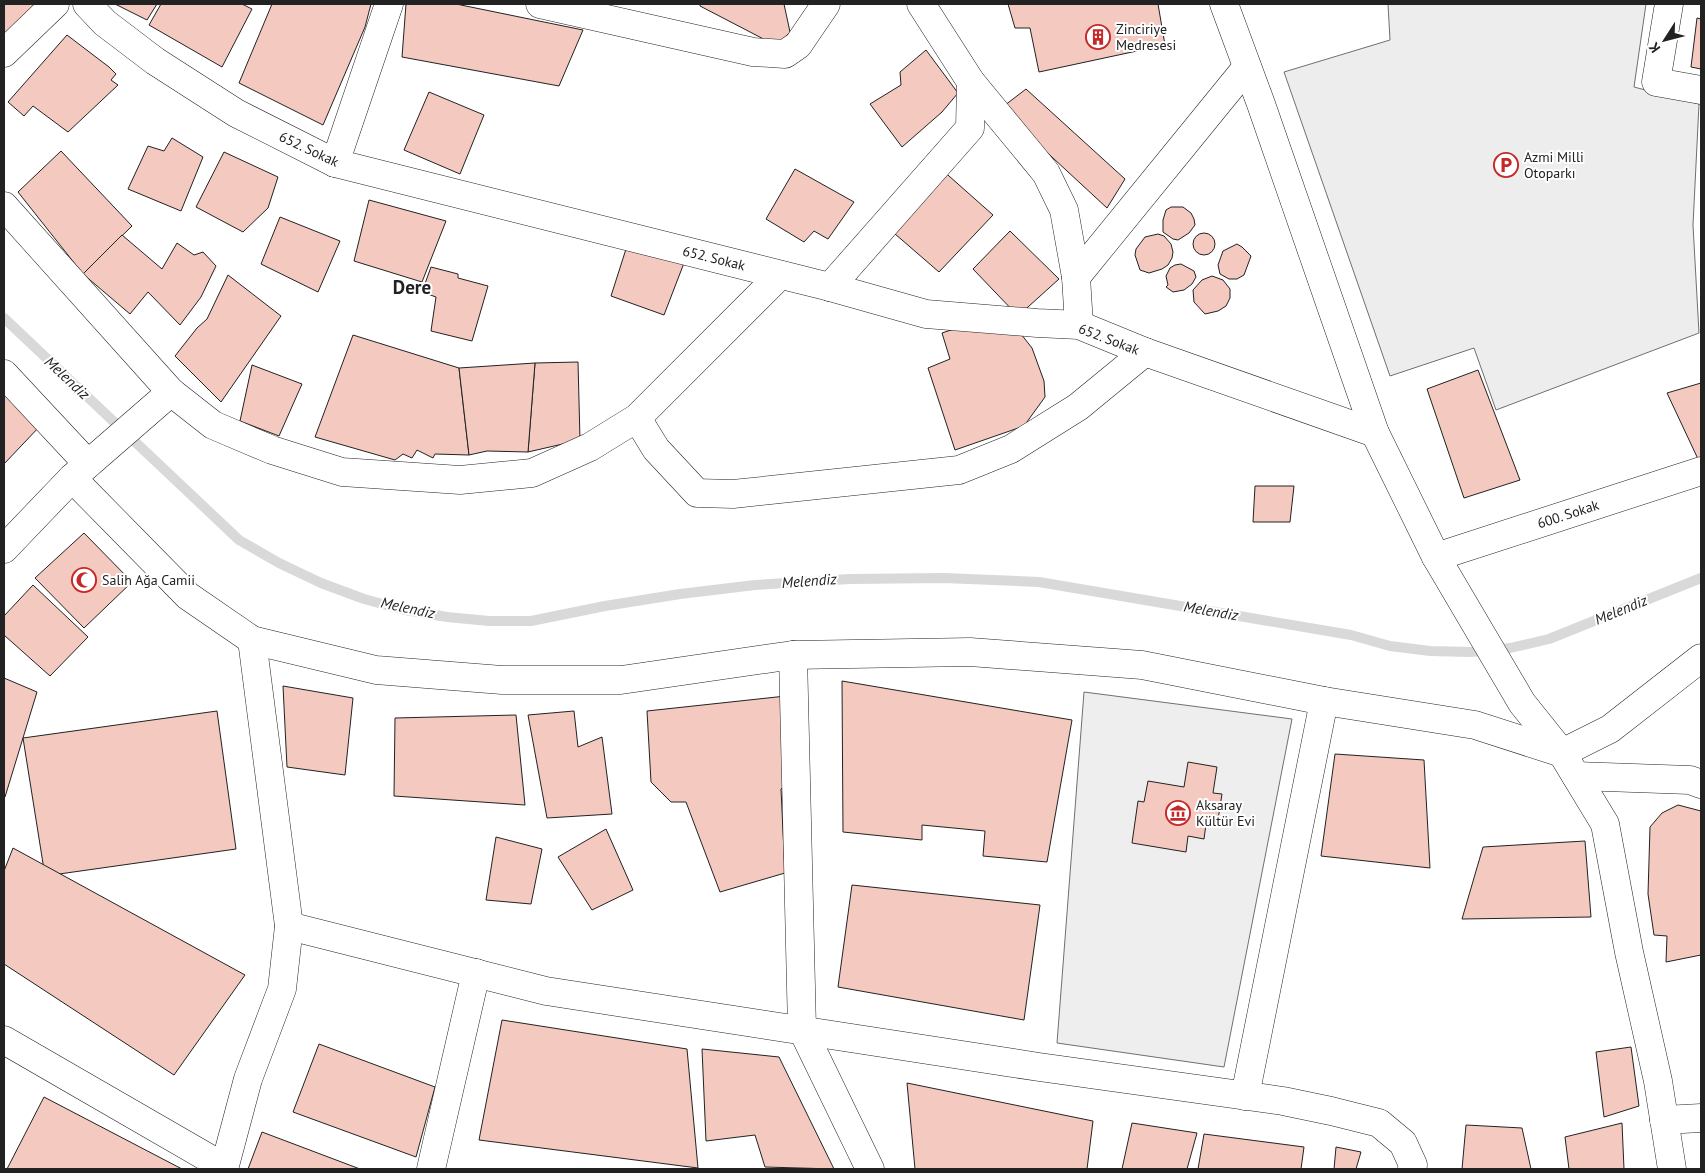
<svg xmlns="http://www.w3.org/2000/svg" width="1705" height="1173" viewBox="0 0 1705 1173" font-family="'PT Sans',sans-serif">
<rect width="100%" height="100%" fill="#fff"/>
<!-- green -->
<path fill="#eee" stroke="#6f6f6f" d="M1084 692 1292 719 1224 1067 1057 1043Z"/>
<!-- parking -->
<path fill="#ededed" stroke="#6f6f6f" d="M1388 4H1646L1634 87 1699 104 1693 225 1699 333 1496 410 1474 348 1390 376 1284 72 1390 40Z"/>
<g fill="none" stroke-linecap="round" stroke-linejoin="round">
<!-- stream -->
<path stroke="#d9d9d9" stroke-width="10" d="M4 318 239 540 279 563 321 583 364 599 405 610 447 617 489 621H531L605 606 680 594 755 585 850 579 944 578 1039 582 1351 635 1390 646 1430 651 1471 652 1510 648 1549 639 1701 578"/>
</g>
<!-- building -->
<g fill="#f3c9c0" stroke="#222">
<path d="M4 4H37L4 35Z"/>
<path d="M115 4H157L147 20Z"/>
<path d="M161 4H242L252 9 222 67 149 25Z"/>
<path d="M272 4H371L365 27 323 125 239 83Z"/>
<path d="M406 4H456L583 30 559 86 402 57Z"/>
<path d="M700 4H784L790 32 777 46 700 6Z"/>
<path d="M1008 4H1158L1165 45 1039 72 1030 28H1015Z"/>
<path d="M1697 18 1701 19V69L1691 67Z"/>
<path d="M67 35 109 67 116 74 111 80 118 85 68 132 33 106 24 116 8 102Z"/>
<path d="M926 50 958 93 942 112 902 147 870 104 901 85 900 72Z"/>
<path d="M1026 89 1125 179 1107 208 1000 109Z"/>
<path d="M429 92 484 115 460 174 404 150Z"/>
<path d="M172 138 203 157 181 211 128 189 148 146 164 151Z"/>
<path d="M61 151 132 226 83 274 18 192Z"/>
<path d="M224 152 278 177 268 208 243 232 196 207Z"/>
<path d="M940 168 993 215 939 272 887 227Z"/>
<path d="M795 169 854 202 828 239 814 231 804 242 766 219Z"/>
<path d="M369 200 446 221 422 282 354 261Z"/>
<path d="M1171 207H1183L1191 213 1194 219 1195 225 1189 233 1178 240 1173 239 1163 232V220L1166 210Z"/>
<path d="M280 217 340 241 318 292 261 264Z"/>
<path d="M1010 231 1059 279 1018 316 973 269Z"/>
<circle cx="1204" cy="244" r="11"/>
<path d="M1158 234 1164 236 1171 244 1173 252 1172 258 1168 265 1162 269 1149 273 1140 270 1135 255 1136 249 1145 237Z"/>
<path d="M122 235 162 269 177 243 194 255 203 252 216 266 201 297 180 325 148 292 130 314 83 274Z"/>
<path d="M1237 244 1242 247 1251 256 1244 275 1237 279H1229L1220 274 1218 265 1223 251Z"/>
<path d="M626 249 684 263 664 315 611 296Z"/>
<path d="M1181 264 1194 271 1196 277 1192 284 1184 290 1173 292 1166 287 1168 285 1166 276 1170 268 1175 265Z"/>
<path d="M431 267 458 274V278L488 286 472 341 431 331 436 297 422 292Z"/>
<path d="M228 275 281 316 221 402 175 356 197 328 207 319Z"/>
<path d="M1212 276 1223 280 1230 289V298L1226 306 1218 311 1205 314 1194 302 1193 290 1202 280Z"/>
<path d="M954 329 1021 334 1032 348 1044 381 1045 397 1024 426 955 450 928 368 950 359 942 333Z"/>
<path d="M353 335 459 368 469 455 435 454 433 458 417 450 412 458 403 454 395 460 315 437Z"/>
<path d="M578 362 580 440 528 452 535 363Z"/>
<path d="M535 363 528 452 487 451 469 455 459 368Z"/>
<path d="M252 365 302 384 279 436 240 421Z"/>
<path d="M1478 370 1520 480 1464 498 1427 389Z"/>
<path d="M1701 383V458L1698 459 1667 393Z"/>
<path d="M4 392 41 425 4 464Z"/>
<path d="M1255 486H1294L1290 522H1253Z"/>
<path d="M84 533 132 582 84 628 35 578Z"/>
<path d="M33 585 88 637 50 676 4 635V616Z"/>
<path d="M4 678 37 692 5 797H4Z"/>
<path d="M842 681 1072 720 1047 862 983 856 985 831 922 825V840L843 832Z"/>
<path d="M283 686 353 698 345 775 287 767Z"/>
<path d="M786 696V785L781 789 785 873 720 892 686 802H671L651 782 647 711Z"/>
<path d="M217 711 236 849 45 876 23 738Z"/>
<path d="M574 711 578 747 602 737 612 814 547 818 528 715Z"/>
<path d="M516 715 525 805 394 796 395 718Z"/>
<path d="M1335 754 1424 760 1430 868 1321 856Z"/>
<path d="M1188 762 1217 767 1213 793 1222 794 1217 826 1206 824 1204 839 1188 836 1186 852 1132 843 1138 801 1144 802 1148 781 1184 787Z"/>
<path d="M1678 805 1701 811V955L1666 962 1667 936 1654 935 1648 894 1650 827 1662 813Z"/>
<path d="M606 829 633 890 592 910 558 857Z"/>
<path d="M496 837 542 849 531 904 486 900Z"/>
<path d="M1585 841 1591 917 1462 919 1483 847Z"/>
<path d="M13 848 245 975 174 1075 4 964V871Z"/>
<path d="M852 885 1040 905 1024 1020 838 987Z"/>
<path d="M502 1020 687 1049 698 1168 479 1140Z"/>
<path d="M319 1044 435 1087 416 1157 293 1112Z"/>
<path d="M1631 1047 1639 1106 1604 1117 1596 1052Z"/>
<path d="M702 1049 779 1057 834 1169 765 1167 755 1135 706 1141Z"/>
<path d="M907 1083 1093 1121 1087 1169H915Z"/>
<path d="M44 1097 182 1169H7Z"/>
<path d="M1132 1123 1197 1133 1187 1169H1122Z"/>
<path d="M1622 1123 1624 1169H1569L1565 1137Z"/>
<path d="M1466 1125 1522 1128 1531 1169H1462Z"/>
<path d="M262 1132 360 1169H248Z"/>
<path d="M1204 1134 1304 1147 1301 1169H1198Z"/>
<path d="M1336 1147 1361 1152 1356 1169H1334Z"/>
</g>
<g fill="none" stroke-linecap="round" stroke-linejoin="round">
<defs>
<g id="minor">
<path d="M87 4 105 23 155 61 236 113 335 163 830 287 926 314 1037 323 1079 325 1145 352 1375 433"/>
<path d="M540 4 753 52 785 54 798 45 826 4"/>
<path d="M921 4 971 82 1046 173 1064 210 1076 277 1079 325"/>
<path d="M1224 4 1261 104 1375 433 1436 557 1522 703 1562 753 1605 824 1629 952 1658 1081 1672 1169"/>
<path d="M1669 4 1656 82 1701 90"/>
<path d="M4 53 55 4"/>
<path d="M335 163 389 4"/>
<path d="M4 206 171 392 213 425 272 450 342 472 460 480 532 473 590 447 637 418 780 275"/>
<path d="M1076 277 1247 67"/>
<path d="M830 287 970 128 971 82"/>
<path d="M4 374 88 464"/>
<path d="M637 418 656 449 697 493 733 494 959 470 1011 449 1078 407 1145 352"/>
<path d="M72 478 188 596 252 640 376 670 502 680H621L793 655 970 652 1142 665 1324 701 1475 725 1562 753 1610 729 1701 658"/>
<path d="M4 549 72 478 171 392"/>
<path d="M1436 557 1701 471"/>
<path d="M793 655 802 1029 870 1169"/>
<path d="M1576 776 1690 780 1701 784"/>
<path d="M289 926 546 991 1039 1067 1283 1101 1331 1111 1379 1123 1403 1143 1413 1165 1412 1169"/>
<path d="M4 1040 224 1167"/>
<path d="M1245 1096 1324 701"/>
<path d="M1664 1120 1701 1118"/>
<path d="M224 1169 248 1079 282 989 289 926 252 640"/>
<path d="M431 1169 476 973"/>
</g>
</defs>
<!-- minor casing -->
<use href="#minor" stroke="#222" stroke-width="29"/>
<!-- minor -->
<use href="#minor" stroke="#fff" stroke-width="28"/>
</g>
<!-- icons -->
<defs>
<symbol id="building-ring" viewBox="-11 -11 22 22"><circle r="9.5" fill="#fff" stroke="#c62828" stroke-width="1.5"/><path d="M-4-6H4V6H1V3H-1V6H-4ZM-2.5-4.3h1.7v1.8h-1.7ZM.8-4.3h1.7v1.8H.8ZM-2.5-1h1.7V.8h-1.7ZM.8-1h1.7V.8H.8Z" fill="#c62828"/></symbol>
<symbol id="parking-ring" viewBox="-11 -11 22 22"><circle r="9.5" fill="#fff" stroke="#c62828" stroke-width="1.5"/><path d="M-3.5-5.5H1a3.5 3.5 0 0 1 0 7H-1V5.5H-3.5ZM-1-3.4V-.6H.8a1.4 1.4 0 0 0 0-2.8Z" fill="#c62828"/></symbol>
<symbol id="mosque-ring" viewBox="-11 -11 22 22"><circle r="9.5" fill="#fff" stroke="#c62828" stroke-width="1.5"/><path d="M3.5-4.9A6 6 0 1 0 3.5 4.9A5 5 0 1 1 3.5-4.9Z" fill="#c62828"/></symbol>
<symbol id="museum-ring" viewBox="-11 -11 22 22"><circle r="9.5" fill="#fff" stroke="#c62828" stroke-width="1.5"/><path d="M0-6L6-3V-2H-6V-3ZM-5-1h2V3h-2ZM-1-1h2V3h-2ZM3-1h2V3H3ZM-6 4H6V6H-6Z" fill="#c62828"/></symbol>
</defs>
<g fill-rule="evenodd">
<use href="#building-ring" x="1084" y="23" width="28" height="28"/>
<use href="#parking-ring" x="1492" y="151" width="28" height="28"/>
<use href="#mosque-ring" x="70" y="566" width="28" height="28"/>
<use href="#museum-ring" x="1164" y="799" width="28" height="28"/>
</g>
<g text-anchor="middle" stroke-width="4" stroke-linejoin="round" paint-order="stroke">
<!-- poi labels -->
<g font-size="14" fill="#222" stroke="#fff" text-anchor="start">
<text x="1116" y="34">Zinciriye<tspan x="1116" dy="16">Medresesi</tspan></text>
<text x="1524" y="162">Azmi Milli<tspan x="1524" dy="16">Otoparkı</tspan></text>
<text x="102" y="585">Salih Ağa Camii</text>
<text x="1196" y="810">Aksaray<tspan x="1196" dy="16">Kültür Evi</tspan></text>
</g>
<!-- street labels -->
<g font-size="14" fill="#222" stroke="#fff">
<text transform="translate(309 149) rotate(25)" y="5">652. Sokak</text>
<text transform="translate(714 258) rotate(14)" y="5">652. Sokak</text>
<text transform="translate(1109 339) rotate(21)" y="5">652. Sokak</text>
<text transform="translate(1568 514) rotate(-18)" y="5">600. Sokak</text>
</g>
<!-- water labels -->
<g font-size="15" font-style="italic" fill="#222" stroke="#fff">
<text transform="translate(67 378) rotate(43)" y="5">Melendiz</text>
<text transform="translate(809 581) rotate(-4)" y="5">Melendiz</text>
<text transform="translate(408 608) rotate(12)" y="5">Melendiz</text>
<text transform="translate(1621 610) rotate(-22)" y="5">Melendiz</text>
<text transform="translate(1211 611) rotate(10)" y="5">Melendiz</text>
</g>
<!-- district labels -->
<g font-size="19" font-weight="bold" fill="#222" stroke="#fff">
<text x="412" y="294">Dere</text>
</g>
</g>
<!-- border -->
<rect width="1705" height="1173" fill="none" stroke="#222222" stroke-width="10"/>
<!-- north arrow -->
<g transform="translate(1665 40) rotate(234)" stroke="#ffffff" stroke-width="4" paint-order="stroke">
<path d="M0-4L9 19L0 12L-9 19Z" fill="#222222"/>
<text y="-8" font-size="14" font-weight="bold" text-anchor="middle" fill="#222222">K</text>
</g>
</svg>
